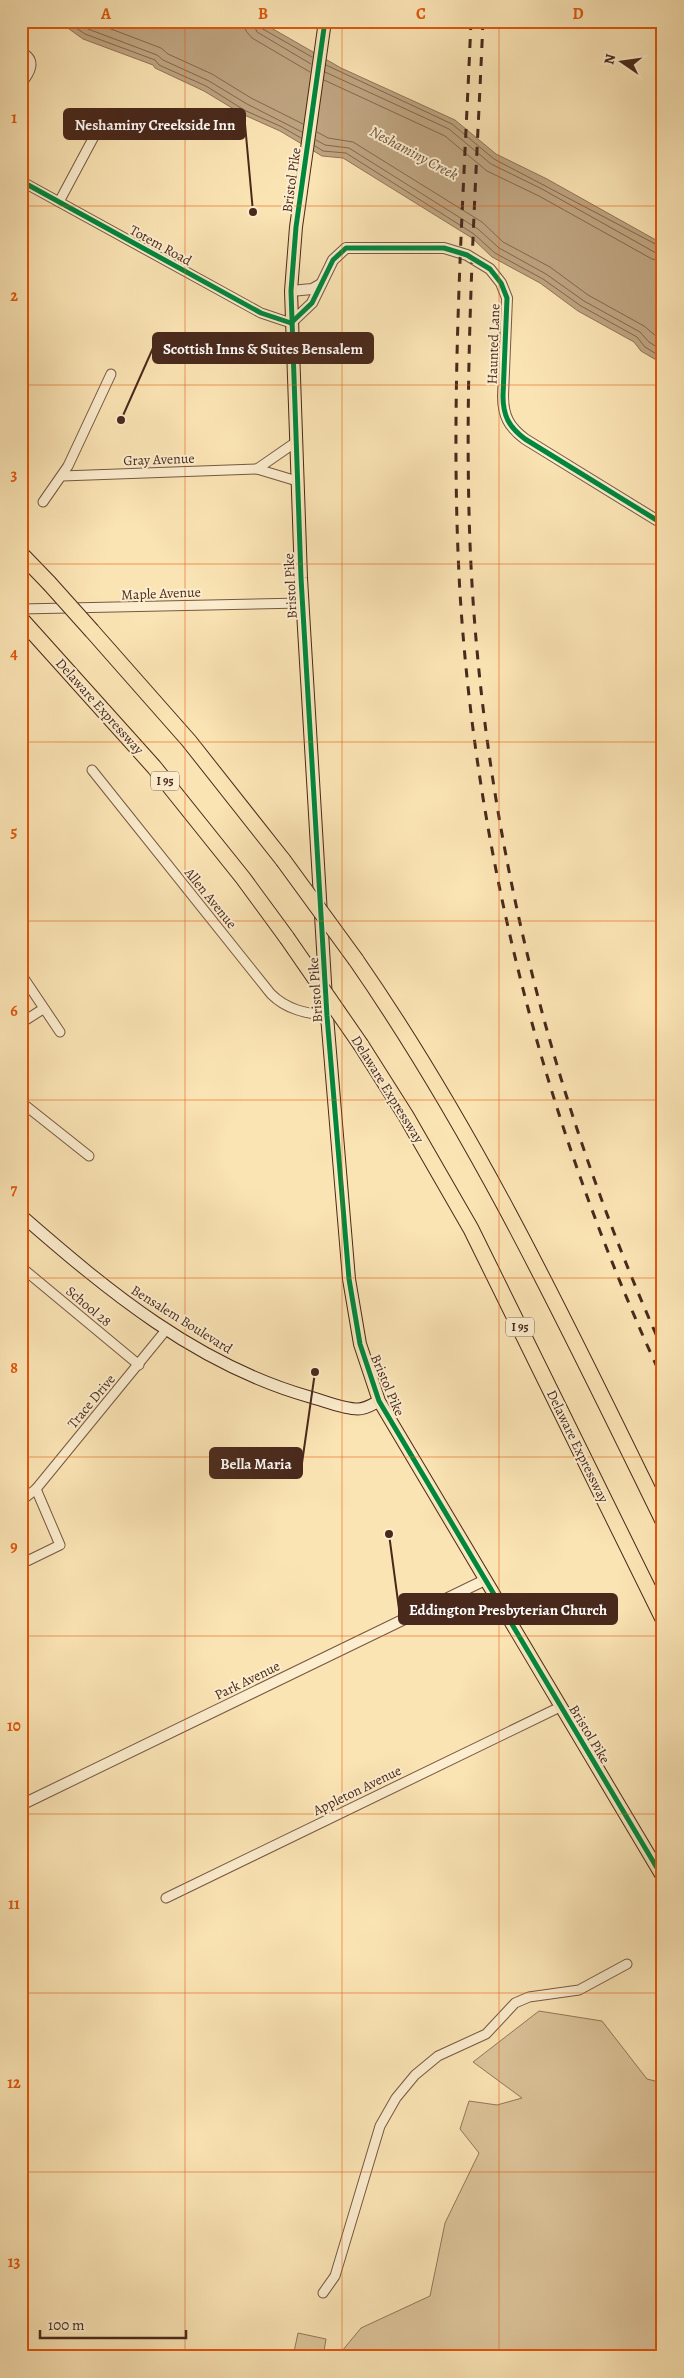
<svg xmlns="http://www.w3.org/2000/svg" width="684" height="2378" viewBox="0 0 684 2378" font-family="Alegreya,serif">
<rect width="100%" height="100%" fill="#fbe4b4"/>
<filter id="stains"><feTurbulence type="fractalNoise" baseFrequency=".004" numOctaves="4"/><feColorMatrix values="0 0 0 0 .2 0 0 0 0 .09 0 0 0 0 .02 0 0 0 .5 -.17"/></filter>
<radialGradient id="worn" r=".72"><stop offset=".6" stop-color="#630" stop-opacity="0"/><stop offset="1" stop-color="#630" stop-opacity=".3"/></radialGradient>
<!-- green -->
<g fill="#ddc49a" stroke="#93765b">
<path d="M539 2011 602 2021 647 2079 663 2083V2357H337L361 2328 430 2296 445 2223 479 2153 460 2129 469 2101 497 2105 522 2098 473 2062Z"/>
<path d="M298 2333 326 2339 323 2357 294 2352Z"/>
</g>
<!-- water -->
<path fill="#bea480" stroke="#8f7358" d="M34 21H259L341 68 455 120 496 154 547 179 663 244V364L641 351 634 342 578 311 540 283 492 257 472 238 343 158 322 156 280 131 242 114 204 91 155 68 153 65 83 39 65 26Z"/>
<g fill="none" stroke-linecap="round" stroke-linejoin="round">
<!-- shore -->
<g stroke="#84664e" stroke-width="1">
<path d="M66 21 85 34 155 60 159 65 206 86 244 110 282 127 301 138"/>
<path d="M78 21 88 29 157 55 163 60 209 81 247 104 302 132"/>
<path d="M90 21 161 48 168 54 212 74 251 98 303 124"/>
<path d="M244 21 246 31 252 38 310 72"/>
<path d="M252 21 257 32 311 64"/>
<path d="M258 21 261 28 312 57"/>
<path d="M326 65 452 124 494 159 663 248"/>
<path d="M325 72 449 129 491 164 542 189 656 253 663 254"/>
<path d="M324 80 445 136 487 171 539 196 652 259 663 261"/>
<path d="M317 132 328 138 353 142 482 222 503 242 550 267 588 295 644 326 663 342"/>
<path d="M316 140 325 145 349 148 478 229 499 248 546 274 584 301 640 332 649 342 663 351"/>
<path d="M315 146 323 151 346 153 474 234 495 253 543 279 581 306 637 337 645 347 663 358"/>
</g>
<defs>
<g id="minor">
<path d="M21 52C38 60 30 73 21 84"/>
<path d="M21 181 261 313 291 323"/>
<path d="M59 202 105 116"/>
<path d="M257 469 296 442"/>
<path d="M62 476 257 469 297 481"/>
<path d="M43 502 68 466 111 374"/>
<path d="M21 609 302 603"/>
<path d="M92 770 271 994C287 1010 306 1013 327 1016"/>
<path d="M21 974 60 1032"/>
<path d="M21 1023 43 1009"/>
<path d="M21 1102 89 1156"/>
<path d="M21 1267 139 1365"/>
<path d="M36 1489 166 1330"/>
<path d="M21 1501 36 1489 60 1545 21 1564"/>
<path d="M166 1898 560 1707"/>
<path d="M323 2293 335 2276 380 2126 396 2098 415 2075 438 2056 486 2034 515 2003 529 1997 579 1990 627 1964"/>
</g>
<g id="tertiary">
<path d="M291 291 312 289 321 284"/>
<path d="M291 323 312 303 333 260 346 248H444L467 255 490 269 501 283 507 298 503 396C503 416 509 427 525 439L663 524"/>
<path d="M21 1805 485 1580"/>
</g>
<path id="secondary" d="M21 1215C108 1291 197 1365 310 1397 325 1401 343 1409 358 1409 366 1409 373 1404 379 1401"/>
<path id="primary" d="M325 21 296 227 291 291 301 578 327 1016 349 1279 360 1344 379 1401 663 1878"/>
<g id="motorway">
<path d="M21 554 49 583"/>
<path d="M21 619 154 767 243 878 287 938"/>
<path d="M92 631 189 741 283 860"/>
<path d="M356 960C478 1136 569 1329 663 1521"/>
<path d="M361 1045 406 1116 471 1229 663 1619"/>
</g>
</defs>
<!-- minor casing -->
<use href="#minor" stroke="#765842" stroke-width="11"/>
<!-- tertiary casing -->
<use href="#tertiary" stroke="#765842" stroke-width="12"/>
<!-- secondary casing -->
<use href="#secondary" stroke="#49291c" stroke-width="13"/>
<!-- primary casing -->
<use href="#primary" stroke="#49291c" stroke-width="14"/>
<!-- motorway casing -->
<use href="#motorway" stroke="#49291c" stroke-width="17"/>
<!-- minor -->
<use href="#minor" stroke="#fcedce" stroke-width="9"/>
<!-- tertiary -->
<use href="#tertiary" stroke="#fcedce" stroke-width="10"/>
<!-- secondary -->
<use href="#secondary" stroke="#fcedce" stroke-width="11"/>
<!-- primary -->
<use href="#primary" stroke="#fbe4b4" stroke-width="12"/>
<!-- motorway -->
<use href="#motorway" stroke="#fbe4b4" stroke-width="15"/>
<!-- rail -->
<g stroke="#49291c" stroke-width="3" stroke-dasharray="9 9" stroke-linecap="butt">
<path d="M471 21C463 212 449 403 460 593 477 865 548 1133 663 1380"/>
<path d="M483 21C476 185 465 348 469 512 476 801 544 1086 663 1350"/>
</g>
<defs>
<g id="motorway-bridge">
<path d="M49 583 92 631"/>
<path d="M283 860 356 960"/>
<path d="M287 938 361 1045"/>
</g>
</defs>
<!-- motorway-bridge casing -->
<use href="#motorway-bridge" stroke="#49291c" stroke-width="17" stroke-linecap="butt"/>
<!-- motorway-bridge -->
<use href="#motorway-bridge" stroke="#fbe4b4" stroke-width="15"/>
<defs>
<g id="cycleway">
<path d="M325 21 296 227 291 291 301 578 327 1016 349 1279 360 1344 379 1401 663 1878"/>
<path d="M21 181 261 313 291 323"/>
<path d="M291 323 312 303 333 260 346 248H444L467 255 490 269 501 283 507 298 503 396C503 416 509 427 525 439L663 524"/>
</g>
</defs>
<!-- cycleway casing -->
<use href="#cycleway" stroke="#fcedce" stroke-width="8"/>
<!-- cycleway -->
<use href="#cycleway" stroke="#00873e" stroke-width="5"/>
</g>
<!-- grid -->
<path fill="none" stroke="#e0570d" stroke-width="1" stroke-opacity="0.55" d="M185 21V2357M342 21V2357M499 21V2357M21 206H663M21 385H663M21 564H663M21 742H663M21 921H663M21 1100H663M21 1278H663M21 1457H663M21 1636H663M21 1814H663M21 1993H663M21 2172H663"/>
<g text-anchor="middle" stroke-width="4" stroke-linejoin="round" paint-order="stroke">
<!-- shield labels -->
<g fill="#fcedce" stroke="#7f6451" stroke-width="1">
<rect x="151" y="771.5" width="28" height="19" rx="4"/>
<rect x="506" y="1317.5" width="28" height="19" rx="4"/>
</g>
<g font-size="12" font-weight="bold" fill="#49291c">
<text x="165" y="785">I 95</text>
<text x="520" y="1331">I 95</text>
</g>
<!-- street labels -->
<g font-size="14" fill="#49291c" stroke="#fcedce">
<text transform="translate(291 180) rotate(-82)" y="5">Bristol Pike</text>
<text transform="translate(161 245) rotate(29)" y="5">Totem Road</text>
<text transform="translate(493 344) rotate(-88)" y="5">Haunted Lane</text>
<text transform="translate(159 459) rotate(-2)" y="5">Gray Avenue</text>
<text transform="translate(290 586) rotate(-93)" y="5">Bristol Pike</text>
<text transform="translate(161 593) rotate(-2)" y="5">Maple Avenue</text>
<text transform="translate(100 706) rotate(48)" y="5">Delaware Expressway</text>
<text transform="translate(211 898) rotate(51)" y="5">Allen Avenue</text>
<text transform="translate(315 990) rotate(-94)" y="5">Bristol Pike</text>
<text transform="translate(388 1089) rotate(58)" y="5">Delaware Expressway</text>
<text transform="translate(89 1306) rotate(40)" y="5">School 28</text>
<text transform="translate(182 1319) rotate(32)" y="5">Bensalem Boulevard</text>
<text transform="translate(388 1385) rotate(67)" y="5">Bristol Pike</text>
<text transform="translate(91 1401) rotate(-50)" y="5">Trace Drive</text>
<text transform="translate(578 1446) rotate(64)" y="5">Delaware Expressway</text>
<text transform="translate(247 1680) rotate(-26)" y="5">Park Avenue</text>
<text transform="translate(590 1734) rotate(59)" y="5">Bristol Pike</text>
<text transform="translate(357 1790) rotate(-26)" y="5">Appleton Avenue</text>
</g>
<!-- water labels -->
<g font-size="15" font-style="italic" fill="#6c4e3a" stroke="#fcedce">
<text transform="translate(414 153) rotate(28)" y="5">Neshaminy Creek</text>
</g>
</g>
<!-- callouts -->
<path fill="none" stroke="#49291c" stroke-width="2" d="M253 212L245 124M121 420L153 348M315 1372L302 1463M389 1534L399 1609"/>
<g fill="#49291c" stroke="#fcedce" stroke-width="2">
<circle cx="253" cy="212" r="5"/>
<circle cx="121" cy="420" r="5"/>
<circle cx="315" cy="1372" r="5"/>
<circle cx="389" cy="1534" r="5"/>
</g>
<g fill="#49291c" stroke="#49291c" stroke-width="2">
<rect x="64" y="109" width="181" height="30" rx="5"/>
<rect x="153" y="333" width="220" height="30" rx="5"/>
<rect x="210" y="1448" width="92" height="30" rx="5"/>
<rect x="399" y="1594" width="218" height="30" rx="5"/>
</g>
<g font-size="15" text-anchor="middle" font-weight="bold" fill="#fff">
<text x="155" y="130">Neshaminy Creekside Inn</text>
<text x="263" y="354">Scottish Inns &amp; Suites Bensalem</text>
<text x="256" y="1469">Bella Maria</text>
<text x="508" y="1615">Eddington Presbyterian Church</text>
</g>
<!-- margin -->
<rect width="684" height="2378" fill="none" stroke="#fbe4b4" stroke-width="55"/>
<!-- north arrow -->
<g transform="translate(622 62) rotate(283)" stroke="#fcedce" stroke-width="4" paint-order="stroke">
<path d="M0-4L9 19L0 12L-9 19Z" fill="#49291c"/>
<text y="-8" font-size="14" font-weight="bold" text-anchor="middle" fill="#49291c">N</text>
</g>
<!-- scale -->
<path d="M40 2330v8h146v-8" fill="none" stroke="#49291c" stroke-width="2.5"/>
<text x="48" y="2330" font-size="15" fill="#49291c" stroke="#fcedce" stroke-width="4" paint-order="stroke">100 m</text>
<rect x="28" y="28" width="628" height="2322" fill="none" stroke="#e0570d" stroke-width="2"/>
<g font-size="16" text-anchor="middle" font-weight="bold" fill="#e0570d">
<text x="106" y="19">A</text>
<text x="263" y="19">B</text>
<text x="421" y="19">C</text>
<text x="578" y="19">D</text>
<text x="14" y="123">1</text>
<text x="14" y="301">2</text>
<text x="14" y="480">3</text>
<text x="14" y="659">4</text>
<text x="14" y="837">5</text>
<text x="14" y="1016">6</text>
<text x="14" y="1195">7</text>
<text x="14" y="1373">8</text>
<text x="14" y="1552">9</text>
<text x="14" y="1731">10</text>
<text x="14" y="1909">11</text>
<text x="14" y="2088">12</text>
<text x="14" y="2267">13</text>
</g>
<rect width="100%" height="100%" filter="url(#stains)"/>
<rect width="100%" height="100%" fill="url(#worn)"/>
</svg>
